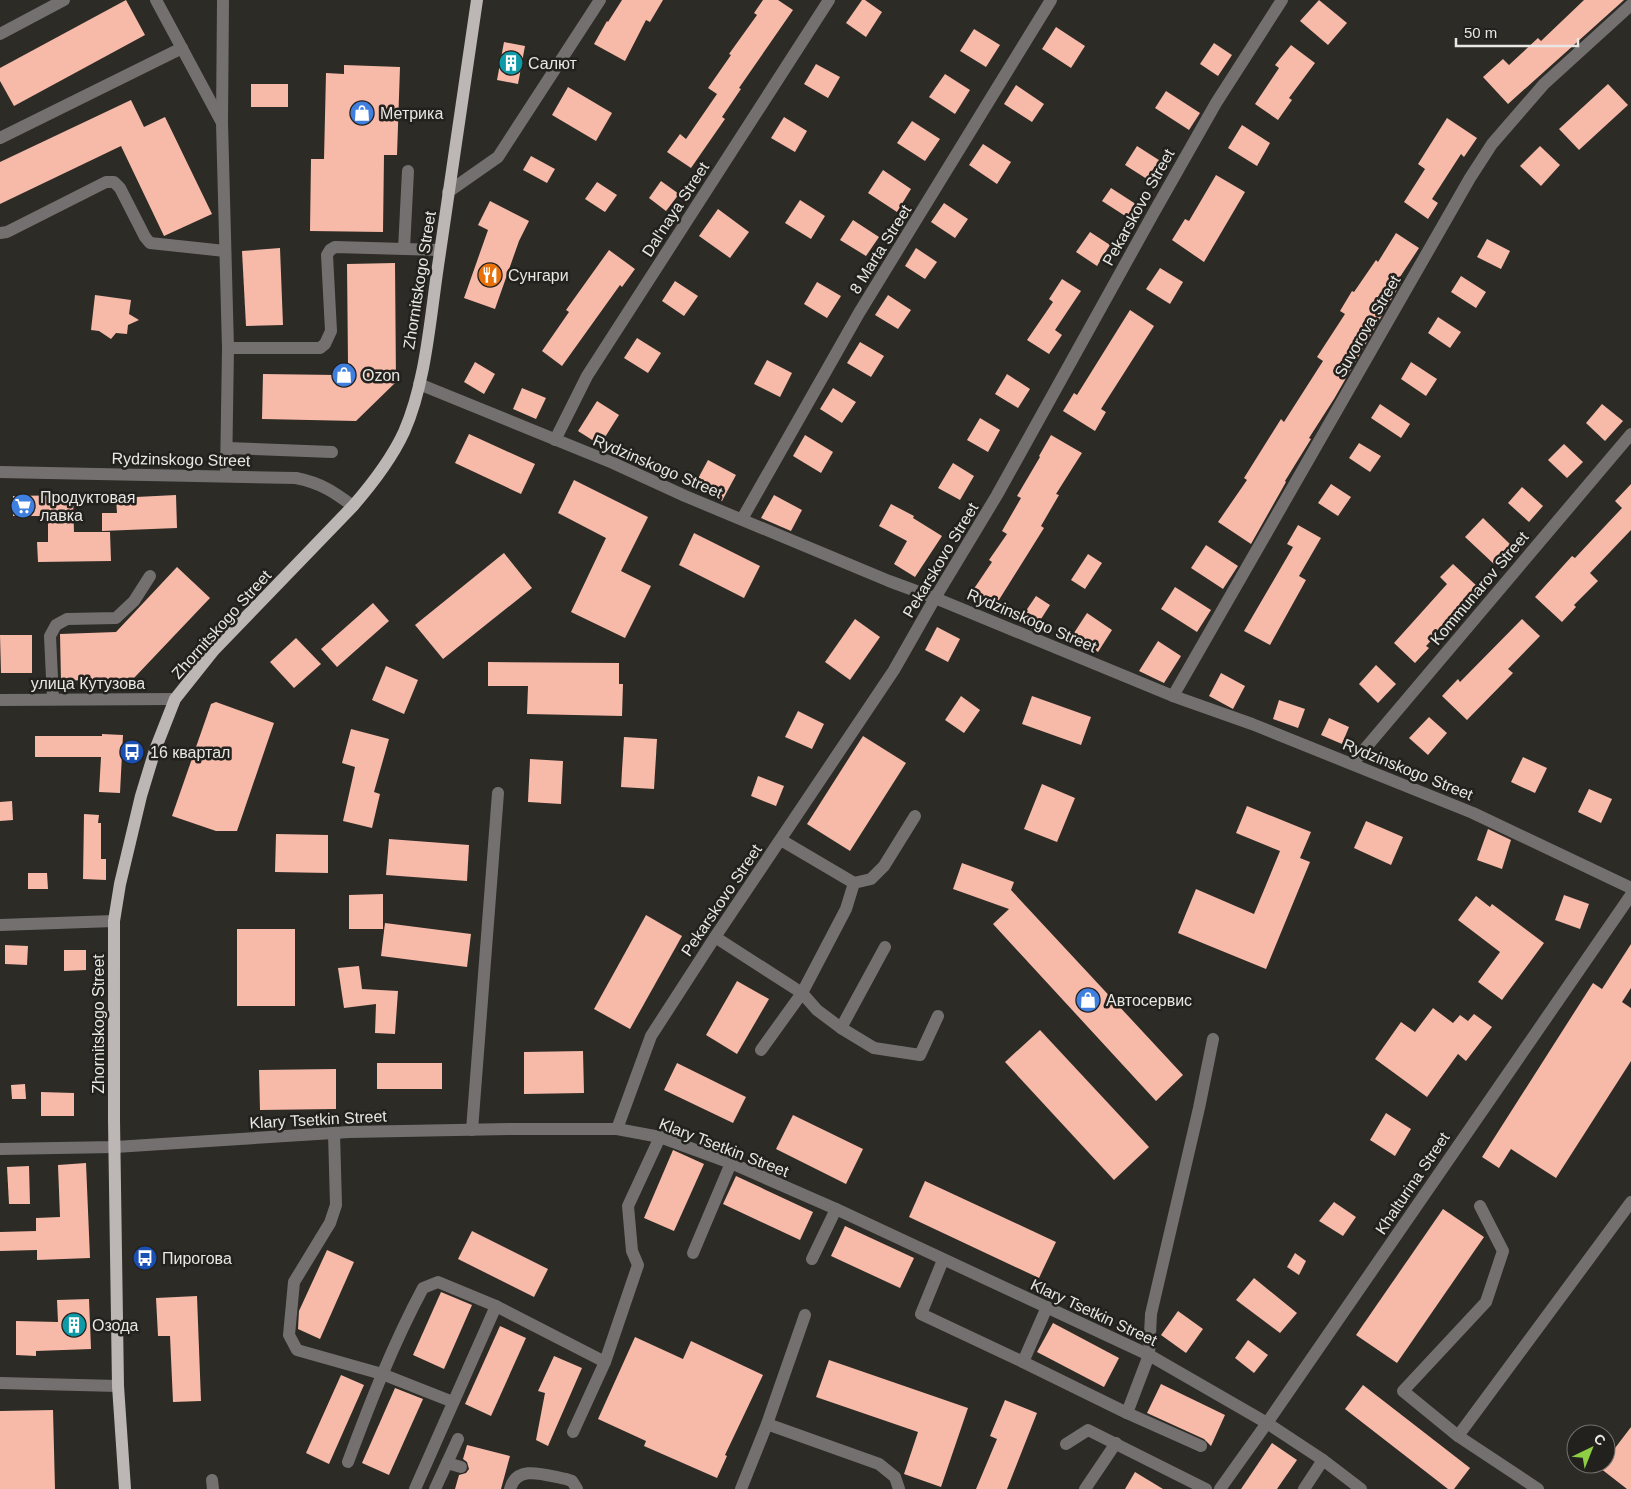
<svg xmlns="http://www.w3.org/2000/svg" width="1631" height="1489" viewBox="0 0 1631 1489" font-family="Arial,sans-serif">
<rect width="100%" height="100%" fill="#2c2b26"/>
<!-- building -->
<g fill="#f7b9a8">
<path d="M126 0 145 35 14 106 0 81V68Z"/>
<path d="M622 0H663L650 22 646 20 625 61 594 44 607 21 608 22Z"/>
<path d="M763 0H778L793 10 739 88 741 89 722 117 725 119 691 168 667 152 680 134 686 139 717 94 708 88 731 55 729 54 757 15 754 13Z"/>
<path d="M862 0H865L882 12 866 37 846 23Z"/>
<path d="M1319 0 1347 23 1328 45 1300 21Z"/>
<path d="M1584 0H1624L1508 104 1483 77 1503 59 1509 65 1538 38 1541 41Z"/>
<path d="M1056 27 1085 46 1071 68 1042 49Z"/>
<path d="M974 29 1000 45 986 67 960 51Z"/>
<path d="M504 42 525 46 518 84 497 80Z"/>
<path d="M1214 43 1232 55 1218 76 1200 64Z"/>
<path d="M1291 45 1315 63 1289 98 1292 100 1278 120 1255 104 1279 68 1275 65Z"/>
<path d="M816 64 840 77 828 98 804 84Z"/>
<path d="M344 65 400 67 397 155H384L383 232 310 231 311 159H324L326 73 344 74Z"/>
<path d="M945 74 970 90 955 114 929 97Z"/>
<rect x="251" y="84" width="37" height="23"/>
<path d="M1608 84 1628 105 1579 150 1559 129Z"/>
<path d="M1016 85 1044 104 1032 122 1004 104Z"/>
<path d="M568 87 612 113 596 141 552 115Z"/>
<path d="M1166 91 1200 113 1189 130 1155 108Z"/>
<path d="M131 100 144 127 165 117 212 214 164 236 121 146 0 204V162Z"/>
<path d="M784 117 807 131 795 152 771 138Z"/>
<path d="M1447 118 1477 138 1464 157 1461 154 1432 199 1438 203 1428 219 1404 202 1425 169 1418 164Z"/>
<path d="M912 121 940 139 925 161 897 143Z"/>
<path d="M1242 125 1270 143 1257 166 1228 148Z"/>
<path d="M983 144 1011 162 997 184 969 165Z"/>
<path d="M1137 146 1162 162 1150 181 1125 165Z"/>
<path d="M1540 146 1560 165 1541 186 1520 166Z"/>
<path d="M531 156 555 169 547 183 523 170Z"/>
<path d="M883 170 911 189 897 212 868 193Z"/>
<path d="M1216 175 1245 192 1204 262 1172 240 1185 219 1189 221Z"/>
<path d="M661 181 679 194 666 211 649 198Z"/>
<path d="M597 182 617 195 605 212 585 199Z"/>
<path d="M1111 188 1142 208 1133 221 1102 201Z"/>
<path d="M800 200 825 216 811 239 785 223Z"/>
<path d="M490 201 529 221 519 241 495 309 464 298 488 230 478 225Z"/>
<path d="M944 203 968 219 955 238 931 222Z"/>
<path d="M718 209 749 232 730 258 699 236Z"/>
<path d="M853 220 879 237 866 256 840 240Z"/>
<path d="M1090 232 1110 245 1097 266 1076 252Z"/>
<path d="M1396 233 1419 248 1400 277 1403 279 1334 399 1309 438 1311 439 1285 481 1286 482 1251 544 1218 522 1247 480 1244 478 1281 419 1284 422 1323 361 1317 357 1345 314 1340 311 1352 291 1354 292 1376 260 1378 262Z"/>
<path d="M1487 239 1510 251 1501 269 1477 257Z"/>
<path d="M280 248 283 325 246 326 242 251Z"/>
<path d="M916 248 937 262 925 279 905 266Z"/>
<path d="M609 250 635 269 622 287 620 285 562 366 542 351 569 312 566 310Z"/>
<path d="M395 263 396 382 356 421 262 419 263 374 336 375 348 364 347 264Z"/>
<path d="M1160 268 1183 282 1170 304 1146 289Z"/>
<path d="M1461 276 1486 292 1476 308 1451 292Z"/>
<path d="M1062 279 1081 291 1055 330 1062 335 1049 354 1027 340 1053 302 1049 299Z"/>
<path d="M675 281 698 296 684 316 662 301Z"/>
<path d="M817 282 841 296 827 318 804 304Z"/>
<path d="M95 295 131 300 129 314 139 320 128 325 127 334 116 333 111 339 99 331 91 330Z"/>
<path d="M888 295 911 310 898 329 875 315Z"/>
<path d="M1130 310 1154 326 1101 409 1106 412 1095 431 1063 411 1074 393 1077 395Z"/>
<path d="M1438 317 1461 332 1450 348 1428 333Z"/>
<path d="M637 338 661 353 648 373 624 358Z"/>
<path d="M860 342 884 356 871 377 847 363Z"/>
<path d="M767 360 792 373 780 397 754 384Z"/>
<path d="M475 362 495 374 484 394 464 382Z"/>
<path d="M1411 362 1437 379 1426 396 1401 379Z"/>
<path d="M1007 374 1030 389 1018 408 995 394Z"/>
<path d="M522 388 546 398 536 419 513 409Z"/>
<path d="M833 388 856 402 842 423 820 409Z"/>
<path d="M597 401 619 415 600 445 578 431Z"/>
<path d="M1380 404 1410 424 1401 438 1371 418Z"/>
<path d="M1602 404 1623 421 1605 441 1586 423Z"/>
<path d="M980 418 1000 430 988 452 967 440Z"/>
<path d="M469 434 535 464 521 494 455 463Z"/>
<path d="M805 435 833 452 821 473 793 456Z"/>
<path d="M1051 435 1082 453 1056 494 1059 495 1041 526 1044 528 992 611 969 596 992 562 989 560 1007 534 1002 531 1021 498 1017 496 1040 457 1039 456Z"/>
<path d="M1359 443 1381 456 1370 472 1349 458Z"/>
<path d="M1564 444 1583 462 1567 478 1548 460Z"/>
<path d="M708 460 736 475 722 501 694 486Z"/>
<path d="M953 463 974 476 960 500 938 488Z"/>
<path d="M574 480 648 517 621 571 651 586 625 638 571 612 606 538 558 513Z"/>
<path d="M1331 484 1351 497 1338 516 1318 503Z"/>
<path d="M1631 484V530L1590 573 1598 581 1574 605 1576 607 1562 622 1535 597 1572 556 1575 558 1622 508 1615 501Z"/>
<path d="M1522 487 1543 506 1529 522 1508 503Z"/>
<path d="M73 495 74 532H110L111 561 38 562 37 542H48V516H13V496Z"/>
<path d="M176 495 177 528 102 531V513H117L116 498Z"/>
<path d="M774 495 802 510 791 531 761 518Z"/>
<path d="M891 504 914 516 913 518 942 536 915 577 894 564 907 541 879 526Z"/>
<path d="M1483 518 1512 546 1495 565 1465 537Z"/>
<path d="M1298 525 1321 538 1299 576 1306 580 1270 645 1244 631 1293 547 1287 544Z"/>
<path d="M694 533 760 566 744 598 679 565Z"/>
<path d="M1206 545 1238 566 1223 589 1191 568Z"/>
<path d="M504 553 532 588 443 659 415 625Z"/>
<path d="M1088 554 1102 563 1085 589 1071 580Z"/>
<path d="M1453 564 1478 587 1450 617 1452 618 1426 646 1429 648 1415 663 1394 643 1447 584 1440 577Z"/>
<path d="M177 567 210 598 134 678 61 681 60 634 116 632Z"/>
<path d="M1175 587 1211 610 1197 632 1161 609Z"/>
<path d="M1036 596 1050 605 1034 630 1019 621Z"/>
<path d="M373 603 389 621 337 667 321 649Z"/>
<path d="M1087 613 1112 630 1098 652 1072 636Z"/>
<path d="M855 619 880 637 850 680 825 662Z"/>
<path d="M1522 619 1540 636 1508 669 1513 673 1467 720 1442 696 1458 679 1460 682Z"/>
<path d="M937 627 960 639 948 662 925 650Z"/>
<path d="M0 635H32V673H1Z"/>
<path d="M296 638 321 664 294 688 270 662Z"/>
<path d="M1158 641 1181 656 1164 683 1139 671Z"/>
<path d="M488 662 619 663V684H623L622 716 527 714 528 686H488Z"/>
<path d="M1376 665 1396 684 1378 703 1359 684Z"/>
<path d="M386 666 418 680 404 714 372 700Z"/>
<path d="M1221 673 1245 686 1233 709 1209 696Z"/>
<path d="M961 696 980 710 964 733 945 720Z"/>
<path d="M1032 696 1091 717 1081 745 1022 724Z"/>
<path d="M1279 700 1305 709 1298 728 1273 719Z"/>
<path d="M216 702 274 723 237 831H216L172 816 211 704Z"/>
<path d="M798 711 824 724 812 749 785 737Z"/>
<path d="M1429 717 1447 733 1428 755 1409 738Z"/>
<path d="M1329 718 1349 727 1342 744 1321 735Z"/>
<path d="M351 729 389 739 374 792 380 794 372 828 343 821 355 767 342 763Z"/>
<path d="M102 734 123 735 120 793 99 792 101 757H35V736H102Z"/>
<path d="M863 736 906 763 850 851 807 824Z"/>
<path d="M624 737 657 739 654 789 621 787Z"/>
<path d="M1523 757 1547 768 1535 793 1511 782Z"/>
<path d="M530 759 563 761 561 804 528 802Z"/>
<path d="M758 776 784 786 776 806 751 796Z"/>
<path d="M1042 784 1075 798 1057 842 1024 829Z"/>
<path d="M1589 789 1612 799 1601 823 1578 812Z"/>
<path d="M12 801 13 820 0 821V802Z"/>
<path d="M1247 806 1311 832 1300 858 1310 862 1266 969 1178 933 1196 889 1254 914 1280 851 1236 833Z"/>
<path d="M84 814 99 815 98 823H101V859H106V880L83 879Z"/>
<path d="M1366 821 1403 837 1391 865 1354 848Z"/>
<path d="M1488 829 1511 840 1502 869 1477 860Z"/>
<path d="M276 834 328 835V873L275 872Z"/>
<path d="M389 839 469 845 467 881 386 875Z"/>
<path d="M962 863 1014 882 1011 890 1183 1075 1156 1101 993 924 1009 909 953 889Z"/>
<path d="M28 873H47L48 889H28Z"/>
<path d="M383 894V929H349V895Z"/>
<path d="M1564 895 1589 904 1580 929 1555 920Z"/>
<path d="M1476 896 1490 907 1492 904 1544 943 1502 1000 1478 982 1500 952 1458 920Z"/>
<path d="M646 915 682 936 630 1029 594 1009Z"/>
<path d="M385 923 471 934 467 967 381 956Z"/>
<rect x="237" y="929" width="58" height="77"/>
<path d="M1631 944V988L1622 1002 1631 1008V1061L1556 1178 1511 1149 1499 1168 1482 1157 1593 983 1602 989Z"/>
<path d="M5 945 28 946 27 965 5 964Z"/>
<path d="M64 950H86V970L64 971Z"/>
<path d="M359 966 362 989 398 991 395 1034 375 1033 376 1004 344 1008 338 968Z"/>
<path d="M737 981 769 999 737 1054 706 1035Z"/>
<path d="M1433 1008 1453 1023 1460 1015 1468 1021 1474 1014 1492 1027 1466 1061 1458 1054 1427 1097 1375 1059 1401 1022 1415 1032Z"/>
<path d="M1040 1030 1149 1147 1114 1180 1005 1062Z"/>
<path d="M583 1051 584 1093 524 1094V1052Z"/>
<rect x="377" y="1063" width="65" height="26"/>
<path d="M677 1063 746 1097 733 1123 664 1090Z"/>
<path d="M336 1069V1109L260 1110 259 1070Z"/>
<path d="M25 1084 26 1099H12L11 1085Z"/>
<path d="M41 1092 74 1093V1116H41Z"/>
<path d="M1386 1113 1411 1129 1395 1156 1370 1140Z"/>
<path d="M793 1115 863 1149 846 1184 776 1149Z"/>
<path d="M673 1150 704 1164 674 1231 644 1218Z"/>
<path d="M86 1163 90 1258 37 1260V1250L0 1251V1232L36 1231V1218L60 1217 58 1165Z"/>
<path d="M29 1166 30 1204H9L7 1167Z"/>
<path d="M736 1176 813 1212 800 1240 723 1204Z"/>
<path d="M925 1181 1056 1242 1039 1278 909 1217Z"/>
<path d="M1334 1202 1356 1217 1343 1236 1319 1221Z"/>
<path d="M1443 1209 1484 1237 1397 1363 1356 1335Z"/>
<path d="M845 1226 914 1258 900 1288 831 1256Z"/>
<path d="M472 1231 548 1269 534 1297 458 1259Z"/>
<path d="M327 1250 354 1262 320 1339 298 1329 299 1311Z"/>
<path d="M1295 1253 1306 1261 1299 1275 1287 1267Z"/>
<path d="M1254 1278 1297 1313 1280 1333 1236 1300Z"/>
<path d="M441 1292 472 1305 444 1369 413 1355Z"/>
<path d="M197 1296 201 1401 173 1402 170 1336H158L156 1298Z"/>
<path d="M89 1299 91 1349 36 1351V1356L16 1355V1321L58 1322 57 1300Z"/>
<path d="M1178 1311 1203 1329 1186 1353 1161 1335Z"/>
<path d="M1053 1323 1119 1358 1104 1387 1037 1352Z"/>
<path d="M500 1326 526 1338 491 1416 465 1404Z"/>
<path d="M635 1337 683 1359 691 1341 763 1375 725 1455 727 1456 717 1478 644 1446 646 1441 598 1419Z"/>
<path d="M1248 1340 1268 1355 1254 1373 1235 1358Z"/>
<path d="M554 1356 582 1368 548 1446 536 1440 545 1393 538 1391Z"/>
<path d="M829 1360 968 1408 941 1487 904 1474 918 1432 816 1397Z"/>
<path d="M341 1375 364 1385 329 1464 306 1453Z"/>
<path d="M1161 1384 1225 1415 1211 1446 1204 1439 1147 1413Z"/>
<path d="M1363 1385 1470 1468 1454 1489H1448L1345 1409Z"/>
<path d="M395 1388 423 1399 389 1475 362 1463Z"/>
<path d="M1005 1400 1037 1413 1007 1489H976L997 1439 990 1436Z"/>
<path d="M53 1410 55 1489H0V1411Z"/>
<path d="M1631 1427V1489H1627L1600 1468 1603 1464H1606V1460Z"/>
<path d="M1272 1443 1297 1460 1277 1489H1241Z"/>
<path d="M467 1445 510 1456 501 1489H455L459 1475 466 1473 469 1469 467 1462 463 1459Z"/>
<path d="M1135 1472 1163 1489H1125Z"/>
</g>
<g fill="none" stroke-linecap="round" stroke-linejoin="round">
<!-- minor -->
<g stroke="#747070" stroke-width="12">
<path d="M156 0 221 121"/>
<path d="M223 0 222 123 228 348 226 476"/>
<path d="M0 34 64 0"/>
<path d="M0 138 182 48"/>
<path d="M448 192 498 157 600 0"/>
<path d="M0 233 7 232 106 182H114L120 188 145 237 150 243 225 251"/>
<path d="M404 249 408 171"/>
<path d="M228 348H320L325 344 331 331 327 255 330 250 335 247 440 250"/>
<path d="M419 384 613 463 685 496 889 581 935 598 1173 696 1252 724 1473 813 1631 888"/>
<path d="M555 440 587 376 829 0"/>
<path d="M227 448 332 452"/>
<path d="M0 472 296 478C321 483 334 492 353 506"/>
<path d="M742 519 859 313 1051 0"/>
<path d="M1173 696 1470 178 1492 144 1544 84 1631 5"/>
<path d="M53 699 50 636 56 625 67 619 116 618 134 601 150 576"/>
<path d="M0 700 175 699"/>
<path d="M1352 764 1631 434"/>
<path d="M854 883 871 879 884 866 915 816"/>
<path d="M0 925 114 921"/>
<path d="M715 937 802 993 846 909 854 883 781 840"/>
<path d="M841 1028 885 947"/>
<path d="M761 1050 802 993 817 1010 841 1028 874 1048 920 1055 938 1016"/>
<path d="M617 1129 651 1036 715 937 894 670 935 598 997 495 1153 214 1216 103 1282 0"/>
<path d="M472 1130 498 793"/>
<path d="M334 1133 336 1205 330 1223 294 1282 289 1335 297 1350 382 1374 453 1402"/>
<path d="M0 1149 115 1147 349 1132 509 1129H617L660 1137 731 1163 836 1209 1149 1355 1267 1423 1323 1460 1361 1489"/>
<path d="M1480 1206 1503 1251 1486 1302 1403 1391 1458 1436 1631 1202"/>
<path d="M693 1253 731 1163"/>
<path d="M812 1259 836 1209"/>
<path d="M943 1260 921 1314 1023 1362"/>
<path d="M496 1306 605 1362"/>
<path d="M1047 1307 1023 1362 1127 1413"/>
<path d="M805 1315 767 1424 879 1464 895 1477 899 1489"/>
<path d="M0 1383 118 1386"/>
<path d="M573 1432 605 1362 638 1265 632 1251 628 1206 660 1137"/>
<path d="M1458 1436 1538 1489"/>
<path d="M1066 1444 1088 1430 1206 1489"/>
<path d="M1201 1446 1127 1413 1149 1355 1151 1314 1199 1108 1213 1039"/>
<path d="M348 1462C370 1403 393 1344 423 1288L438 1282 496 1306 415 1489"/>
<path d="M447 1463 461 1467"/>
<path d="M212 1480 213 1489"/>
<path d="M435 1489 458 1439"/>
<path d="M510 1489C517 1463 547 1476 566 1479L572 1481 577 1489"/>
<path d="M741 1489 767 1424"/>
<path d="M1085 1489 1116 1443"/>
<path d="M1220 1489 1267 1423 1631 895"/>
<path d="M1304 1489 1323 1460"/>
</g>
<!-- major -->
<path stroke="#bcb6b5" stroke-width="12" d="M125 1489 118 1386 114 1120V921L120 884 141 796 155 750 175 699 214 650 353 506C373 483 391 460 404 432 426 382 430 319 438 266 451 177 464 88 477 0"/>
</g>
<!-- icons -->
<defs>
<symbol id="building-disc" viewBox="-11 -11 22 22"><circle r="9.5" fill="#0f9aa8" stroke="#23211d"/><path d="M-4-6H4V6H1V3H-1V6H-4ZM-2.5-4.3h1.7v1.8h-1.7ZM.8-4.3h1.7v1.8H.8ZM-2.5-1h1.7V.8h-1.7ZM.8-1h1.7V.8H.8Z" fill="#fff"/></symbol>
<symbol id="shop-disc" viewBox="-11 -11 22 22"><circle r="9.5" fill="#3f7fe0" stroke="#23211d"/><path d="M-5-2.5h2.3a2.7 3.5 0 0 1 5.4 0H5L5.5 6h-11ZM-1.5-2.5h3a1.5 2.3 0 0 0-3 0Z" fill="#fff"/></symbol>
<symbol id="restaurant-disc" viewBox="-11 -11 22 22"><circle r="9.5" fill="#e8710a" stroke="#23211d"/><path d="M-5-6h1v4h1v-4h1v4h1v-4h1v5L-1.5 .5V6h-2V.5L-5-1ZM5-6V6H3V1.5H1.5Q1.5-4 5-6Z" fill="#fff"/></symbol>
<symbol id="supermarket-disc" viewBox="-11 -11 22 22"><circle r="9.5" fill="#3f7fe0" stroke="#23211d"/><path d="M-6-5.5h2.5l.6 2H6L4.5 2H-2.5L-4.4-4H-6ZM-1.5 3.2a1.3 1.3 0 1 0 .1 0ZM3 3.2a1.3 1.3 0 1 0 .1 0Z" fill="#fff"/></symbol>
<symbol id="bus-disc" viewBox="-11 -11 22 22"><circle r="9.5" fill="#1a4fb4" stroke="#23211d"/><path d="M-5-6H5V4H4V6H2V4H-2V6H-4V4H-5ZM-3.5-4V0h7V-4ZM-3.5 1.2v1.5H-2V1.2ZM2 1.2v1.5H3.5V1.2Z" fill="#fff"/></symbol>
</defs>
<g fill-rule="evenodd">
<use href="#building-disc" x="497" y="49" width="28" height="28"/>
<use href="#shop-disc" x="348" y="99" width="28" height="28"/>
<use href="#restaurant-disc" x="476" y="261" width="28" height="28"/>
<use href="#shop-disc" x="330" y="361" width="28" height="28"/>
<use href="#supermarket-disc" x="9" y="492" width="28" height="28"/>
<use href="#bus-disc" x="118" y="738" width="28" height="28"/>
<use href="#shop-disc" x="1074" y="986" width="28" height="28"/>
<use href="#bus-disc" x="131" y="1244" width="28" height="28"/>
<use href="#building-disc" x="60" y="1311" width="28" height="28"/>
</g>
<g text-anchor="middle" stroke-width="5" stroke-linejoin="round" paint-order="stroke">
<!-- poi labels -->
<g font-size="16" fill="#e8e7e3" stroke="#23211d" text-anchor="start">
<text x="528" y="69">Салют</text>
<text x="380" y="119">Метрика</text>
<text x="508" y="281">Сунгари</text>
<text x="362" y="381">Ozon</text>
<text x="40" y="503">Продуктовая<tspan x="40" dy="18">лавка</tspan></text>
<text x="150" y="758">16 квартал</text>
<text x="1106" y="1006">Автосервис</text>
<text x="162" y="1264">Пирогова</text>
<text x="92" y="1331">Озода</text>
</g>
<!-- street labels -->
<g font-size="16" fill="#e8e7e3" stroke="#23211d">
<text transform="translate(1138 207) rotate(-61)" y="6">Pekarskovo Street</text>
<text transform="translate(675 209) rotate(-57)" y="6">Dal'naya Street</text>
<text transform="translate(880 249) rotate(-58)" y="6">8 Marta Street</text>
<text transform="translate(419 280) rotate(-81)" y="6">Zhornitskogo Street</text>
<text transform="translate(1367 326) rotate(-60)" y="6">Suvorova Street</text>
<text transform="translate(181 459) rotate(1)" y="6">Rydzinskogo Street</text>
<text transform="translate(658 466) rotate(23)" y="6">Rydzinskogo Street</text>
<text transform="translate(940 560) rotate(-59)" y="6">Pekarskovo Street</text>
<text transform="translate(1479 588) rotate(-50)" y="6">Kommunarov Street</text>
<text transform="translate(1032 620) rotate(23)" y="6">Rydzinskogo Street</text>
<text transform="translate(221 624) rotate(-48)" y="6">Zhornitskogo Street</text>
<text x="88" y="689">улица Кутузова</text>
<text transform="translate(1408 769) rotate(22)" y="6">Rydzinskogo Street</text>
<text transform="translate(721 900) rotate(-56)" y="6">Pekarskovo Street</text>
<text transform="translate(98 1024) rotate(-90)" y="6">Zhornitskogo Street</text>
<text transform="translate(318 1119) rotate(-3)" y="6">Klary Tsetkin Street</text>
<text transform="translate(724 1147) rotate(21)" y="6">Klary Tsetkin Street</text>
<text transform="translate(1412 1183) rotate(-56)" y="6">Khalturina Street</text>
<text transform="translate(1094 1312) rotate(25)" y="6">Klary Tsetkin Street</text>
</g>
</g>
<!-- north arrow -->
<g transform="translate(1591 1449) rotate(43)"><circle r="24" fill="#23211d" stroke="#72706c"/>
<path d="M0-4L9 19L0 12L-9 19Z" fill="#8dce44"/>
<text y="-8" font-size="14" font-weight="bold" text-anchor="middle" fill="#e8e7e3">С</text>
</g>
<!-- scale -->
<path d="M1456 38v8h122v-8" fill="none" stroke="#e8e7e3" stroke-width="2.5"/>
<text x="1464" y="38" font-size="15" fill="#e8e7e3" stroke="#23211d" stroke-width="4" paint-order="stroke">50 m</text>
</svg>
